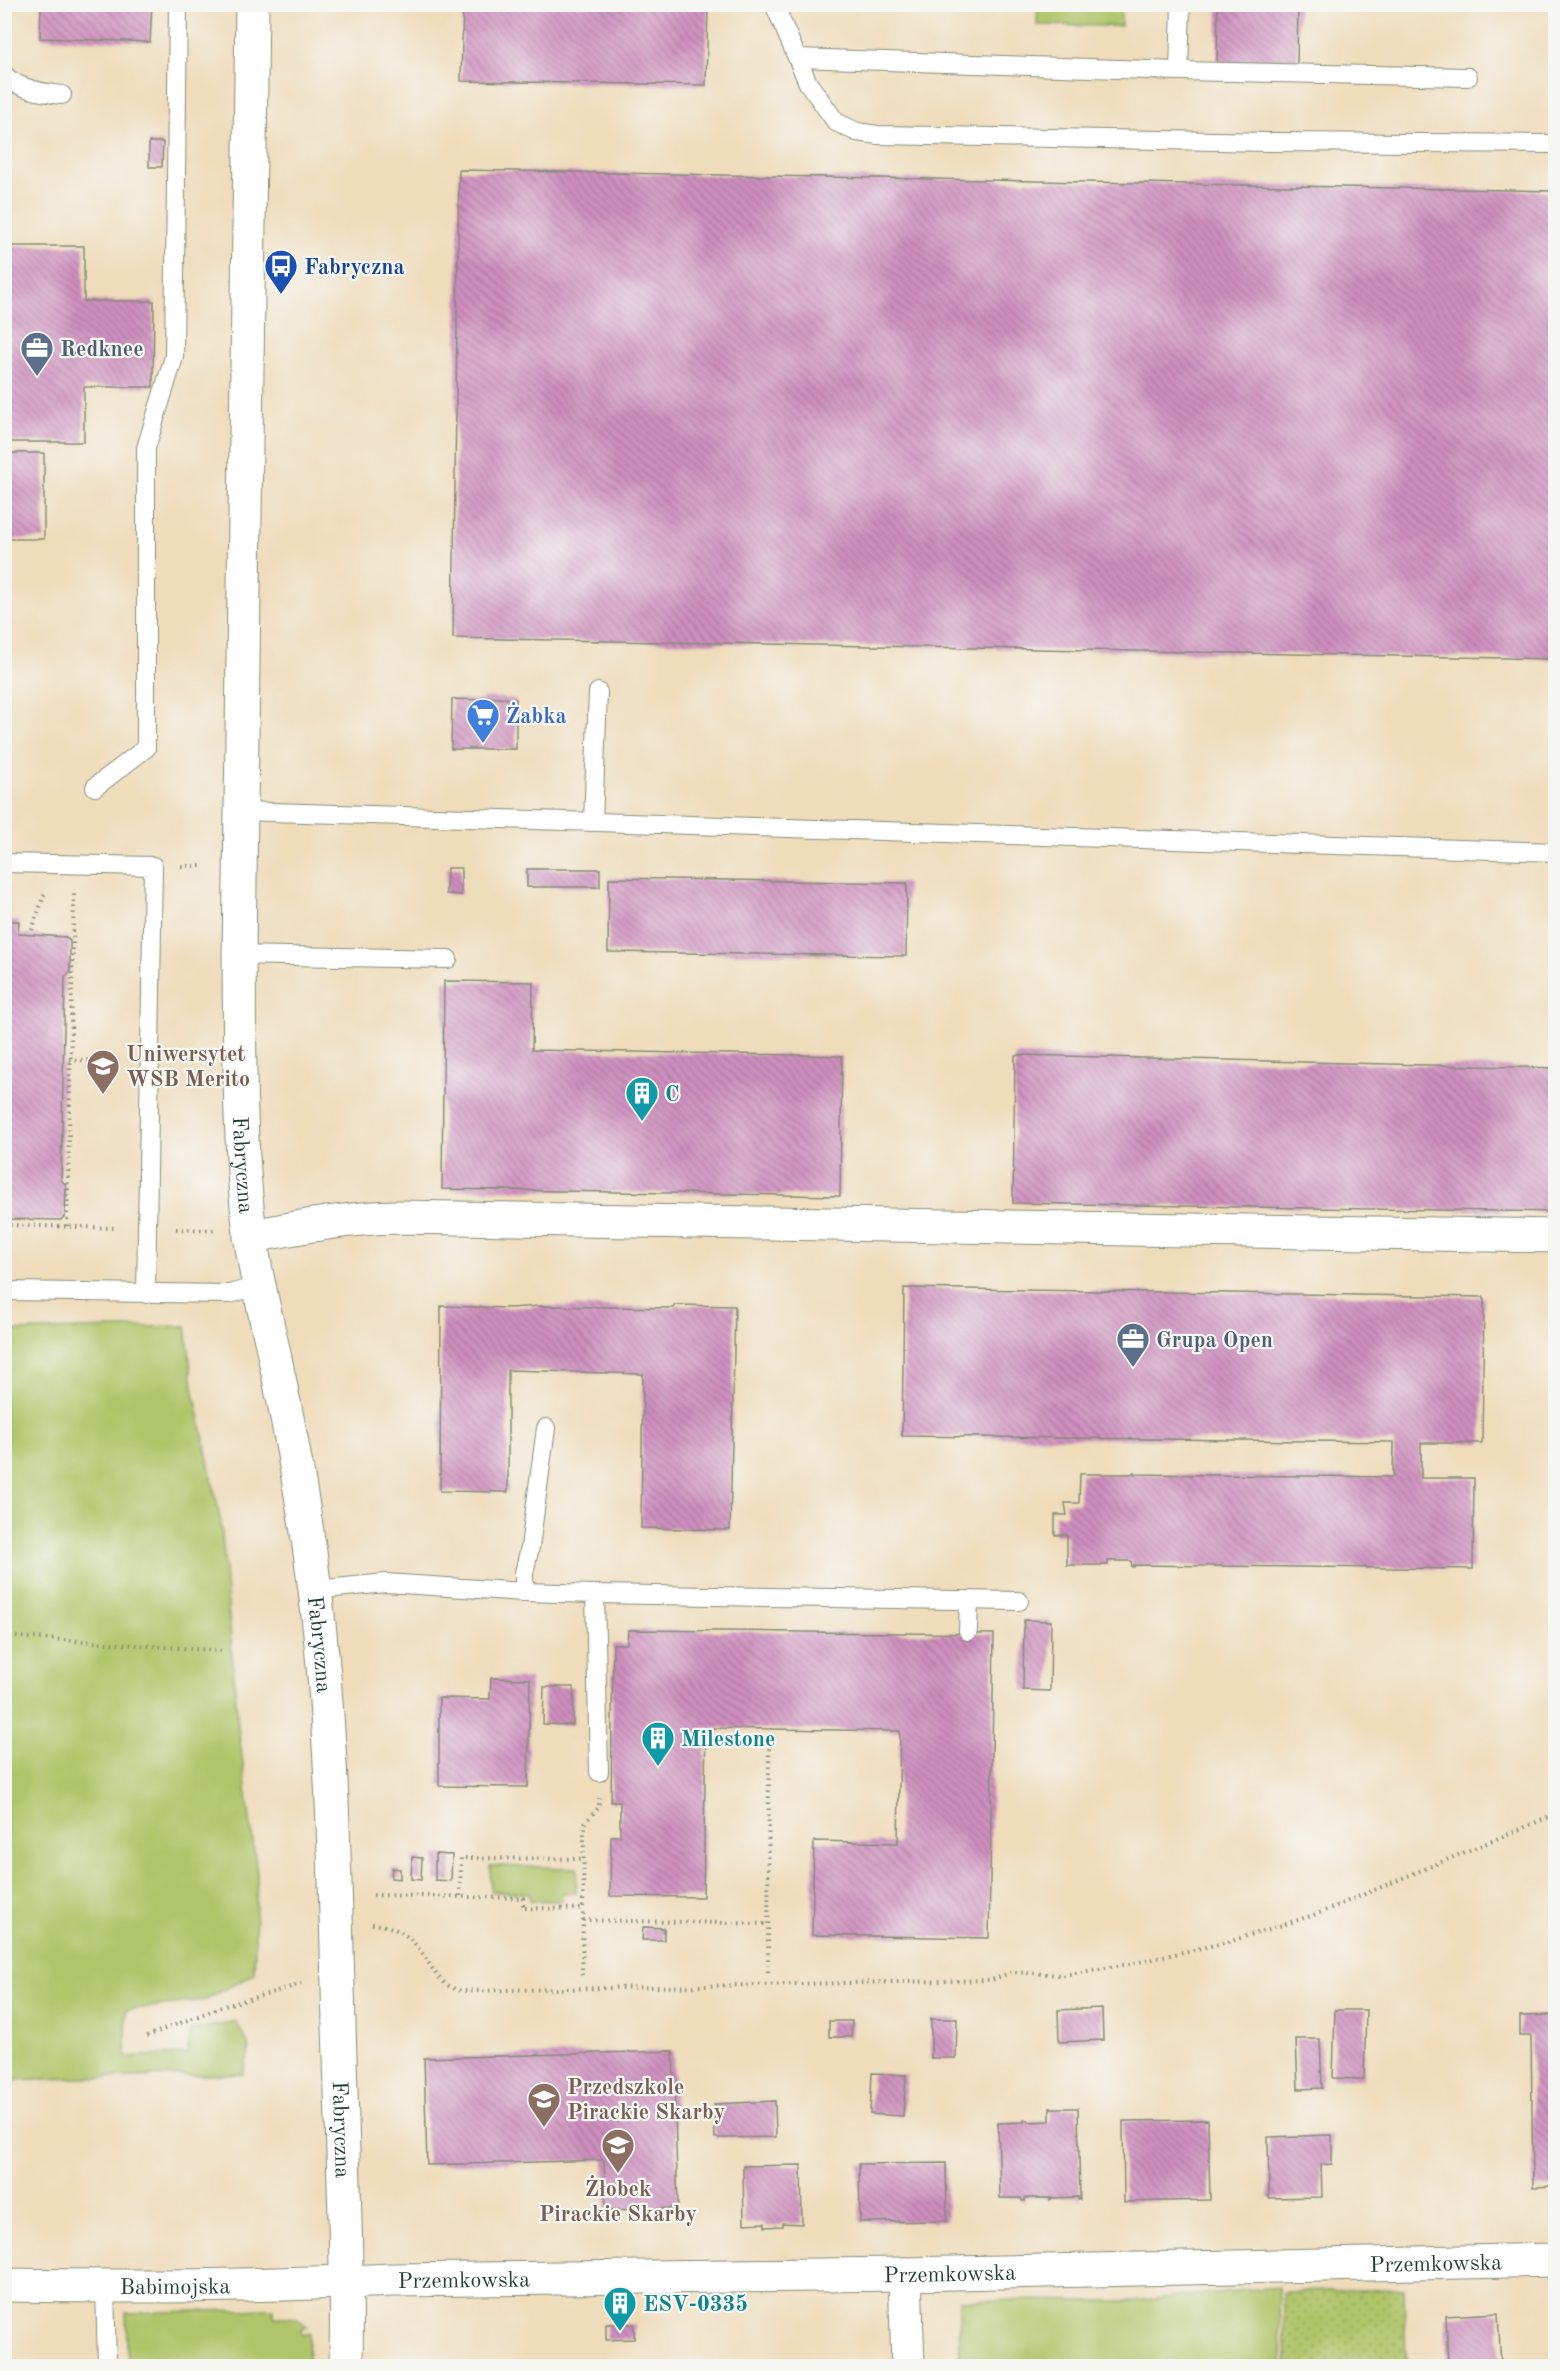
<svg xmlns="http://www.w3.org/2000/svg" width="1560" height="2371" viewBox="0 0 1560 2371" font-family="'Old Standard TT',serif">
<defs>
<pattern id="garden-dots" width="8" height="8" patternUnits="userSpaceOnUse" patternTransform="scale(1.5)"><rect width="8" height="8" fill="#b0c569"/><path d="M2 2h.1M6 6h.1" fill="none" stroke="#8fa157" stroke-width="1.8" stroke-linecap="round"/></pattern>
<pattern id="building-back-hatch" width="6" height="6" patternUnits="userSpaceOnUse" patternTransform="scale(1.5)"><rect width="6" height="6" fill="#cf8fbf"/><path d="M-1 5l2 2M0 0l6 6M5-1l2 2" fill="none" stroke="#a7769c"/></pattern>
</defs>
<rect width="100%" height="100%" fill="#f6f6f2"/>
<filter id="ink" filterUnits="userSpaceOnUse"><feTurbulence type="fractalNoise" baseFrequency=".0167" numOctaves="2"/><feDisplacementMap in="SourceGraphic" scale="12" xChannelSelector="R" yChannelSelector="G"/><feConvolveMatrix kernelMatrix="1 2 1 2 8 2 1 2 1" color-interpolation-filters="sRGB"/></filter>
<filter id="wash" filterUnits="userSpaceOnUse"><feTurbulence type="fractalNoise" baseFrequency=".008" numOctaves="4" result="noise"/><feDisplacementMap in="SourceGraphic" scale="24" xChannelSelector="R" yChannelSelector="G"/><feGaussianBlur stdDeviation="1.35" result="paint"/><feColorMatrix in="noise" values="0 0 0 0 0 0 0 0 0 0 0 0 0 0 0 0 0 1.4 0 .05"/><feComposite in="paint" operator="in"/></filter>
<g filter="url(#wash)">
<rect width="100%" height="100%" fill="#efdcbb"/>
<!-- green -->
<g fill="#b0c569" stroke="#68814e" stroke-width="1.5">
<path d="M1038 5H1121V26L1037 25Z"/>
<path d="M4 1324H8L10 1331 186 1326 193 1387 221 1523 238 1726 257 1873 254 1974 205 2000 126 2010V2057L187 2054 191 2030 236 2022 250 2047 243 2074 5 2080Z"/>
<path d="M490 1866 577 1868 576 1893H562L561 1901 530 1900 529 1893 491 1892Z"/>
<path d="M1278 2287 1282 2366H960L959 2300 1134 2301Z"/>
<path d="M273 2309 274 2317C288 2317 298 2316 308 2327L301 2329 302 2335 309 2333 308 2366H128L126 2313Z"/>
</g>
<!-- garden -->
<path fill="url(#garden-dots)" stroke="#68814e" stroke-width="1.5" d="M1404 2289 1406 2366H1286L1283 2292Z"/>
<g id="blocks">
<!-- building -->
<g fill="url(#building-back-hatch)">
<path d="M41 4H152L150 42 40 38Z"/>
<path d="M463 4 708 6 706 85 461 81Z"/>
<path d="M1218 4H1298L1297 65 1217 64Z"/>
<path d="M149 142H163L162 167H149Z"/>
<path d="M459 170 1556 191V659L453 638Z"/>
<path d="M4 246H84V301H154L153 387H84V442H4V370H9L8 318H4Z"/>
<rect x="4" y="453" width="40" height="86"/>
<path d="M483 697 516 699V749H451L452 699 483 700Z"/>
<path d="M447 868H461V895L446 894Z"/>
<rect x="527" y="869" width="73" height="18"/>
<path d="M609 878 907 883 906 956 608 952Z"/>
<path d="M5 921H19L18 934 66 937 70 941V972L65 977 61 1180 66 1185 65 1216 61 1220 5 1219Z"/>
<path d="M444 981 533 982 532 1050 842 1056 840 1196 442 1189Z"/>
<path d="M1019 1055 1556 1068V1212L1013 1203 1015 1056Z"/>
<path d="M904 1288 1484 1297 1482 1443H1421V1478H1474L1473 1569 1134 1565V1567H1132L1131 1561H1108V1565H1067V1535H1055V1515H1067L1065 1503H1079L1080 1474H1131L1134 1472V1474L1393 1477 1394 1442 902 1436Z"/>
<path d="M674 1305 735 1306 730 1530 641 1528 643 1374 508 1370V1492L440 1491 441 1306 509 1308 540 1306 674 1308Z"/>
<path d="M1024 1620 1051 1621 1050 1691 1023 1690Z"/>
<path d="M628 1630 994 1634 989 1938 812 1935 814 1841 898 1843 900 1731 706 1728 703 1897 610 1896 611 1836H620V1802H611L613 1644H627Z"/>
<path d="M491 1678 530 1679 528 1787 439 1786V1698L490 1699Z"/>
<path d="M544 1687H574L573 1725 543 1724Z"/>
<path d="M435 1854 452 1855 451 1881 435 1880Z"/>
<path d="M412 1857 422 1858 421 1880 411 1879Z"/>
<path d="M392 1868 400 1869V1879L391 1878Z"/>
<path d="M643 1927 664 1928V1940H642Z"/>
<path d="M1102 2008 1103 2040 1059 2042 1058 2010Z"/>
<path d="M1335 2010H1366L1364 2079 1333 2078Z"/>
<path d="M1556 2015V2186L1533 2187 1531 2036H1520V2016Z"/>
<path d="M931 2019H957L956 2058H931Z"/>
<path d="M829 2021H852L851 2037H829Z"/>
<path d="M1296 2039H1320L1322 2088 1298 2089Z"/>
<path d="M673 2051 678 2208 606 2210 604 2160 427 2165 424 2058Z"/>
<path d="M872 2073 906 2075 903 2116 870 2114Z"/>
<path d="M775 2101 776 2137 715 2138 714 2104Z"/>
<path d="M1050 2108H1078L1080 2200H1078V2197L1052 2198 1050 2200V2198H1025V2201H1022L1021 2198H1000L998 2123 1024 2122V2120H1028V2122L1050 2121Z"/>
<path d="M1208 2120 1210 2200 1124 2202 1123 2121Z"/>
<path d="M1332 2135V2164L1321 2165 1322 2197 1269 2198 1268 2137Z"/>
<path d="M946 2163 947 2221 860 2222 859 2164Z"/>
<path d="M801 2165 802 2224 782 2223V2226L765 2227V2223L744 2224 743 2166Z"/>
<path d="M1498 2313 1501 2366H1448L1446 2316Z"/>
<path d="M606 2324H634V2339L606 2340Z"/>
</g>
</g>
</g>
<g filter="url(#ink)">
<use href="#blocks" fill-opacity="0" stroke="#878c78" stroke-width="1.5"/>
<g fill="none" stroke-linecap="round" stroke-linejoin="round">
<defs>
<g id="service">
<path d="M774 4 808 83 836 122 857 132 878 135 1270 142 1556 144"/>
<path d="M798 58 1179 71 1181 4"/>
<path d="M1179 71 1468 77"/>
<path d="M4 74C15 89 45 93 62 95"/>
<path d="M95 787 146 748V448L174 357 178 4"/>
<path d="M242 811 1556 852"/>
<path d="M593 822 598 692"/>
<path d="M4 863 153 866 146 1294"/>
<path d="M239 955 448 959"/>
<path d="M4 1291 230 1294 257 1286"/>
<path d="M315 1590 386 1583 524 1592V1573L530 1547 546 1428"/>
<path d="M524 1592 595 1594 599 1772"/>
<path d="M595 1594 1019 1601"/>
<path d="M968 1631 969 1600"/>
<path d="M105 2287 107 2366"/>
</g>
<g id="minor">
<path id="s1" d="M252 4 239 955C240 1050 238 1146 251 1240 257 1285 269 1328 278 1373 293 1445 306 1517 315 1590 333 1734 335 1880 339 2024 342 2138 348 2253 346 2366"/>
<path d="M250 1237C300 1226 347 1218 397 1217L1556 1236"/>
<path d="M905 2274 908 2366"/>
<path id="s2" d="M4 2285C134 2287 264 2286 393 2280L905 2274 1556 2260"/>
</g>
</defs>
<!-- service casing -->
<use href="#service" stroke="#878c78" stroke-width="20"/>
<!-- minor casing -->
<use href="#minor" stroke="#878c78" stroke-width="35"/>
<!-- path -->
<g stroke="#878c78" stroke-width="4" stroke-dasharray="1.5 4.5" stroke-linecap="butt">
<path d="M181 866H203"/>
<path d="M32 930 45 892"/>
<path d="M69 1060 123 1061"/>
<path d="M4 1225 118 1228"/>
<path d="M67 1226 74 894"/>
<path d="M176 1229 214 1230"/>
<path d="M4 1636 224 1651"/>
<path d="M373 1895 523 1898V1908L583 1909 584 1824 599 1807V1798"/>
<path d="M460 1896 461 1858 583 1859"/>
<path d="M583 1920 768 1924"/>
<path d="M372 1924C432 1928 422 1986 464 1991L992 1980 1012 1972 1063 1975 1135 1963 1228 1942 1317 1914 1556 1814"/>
<path d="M768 1972 769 1736"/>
<path d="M582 1975 583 1909"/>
<path d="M147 2036 221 2007 301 1984"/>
</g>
<!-- service -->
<use href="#service" stroke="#fff" stroke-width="18"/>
<!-- minor -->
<use href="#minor" stroke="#fff" stroke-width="33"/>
</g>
</g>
<!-- icons -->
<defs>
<symbol id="bus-pin" viewBox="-11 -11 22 30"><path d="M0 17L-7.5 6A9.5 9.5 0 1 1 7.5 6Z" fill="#1a4fb4" stroke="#f6f6f2"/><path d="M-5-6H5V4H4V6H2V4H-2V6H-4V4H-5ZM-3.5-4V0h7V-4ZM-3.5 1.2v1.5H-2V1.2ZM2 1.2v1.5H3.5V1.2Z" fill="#fff"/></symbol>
<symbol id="office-pin" viewBox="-11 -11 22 30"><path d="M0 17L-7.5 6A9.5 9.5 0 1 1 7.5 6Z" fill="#5c6f8a" stroke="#f6f6f2"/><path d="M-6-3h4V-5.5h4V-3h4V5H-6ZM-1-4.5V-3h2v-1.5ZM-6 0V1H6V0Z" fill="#fff"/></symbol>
<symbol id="supermarket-pin" viewBox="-11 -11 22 30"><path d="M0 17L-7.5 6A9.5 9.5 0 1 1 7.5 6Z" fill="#3f7fe0" stroke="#f6f6f2"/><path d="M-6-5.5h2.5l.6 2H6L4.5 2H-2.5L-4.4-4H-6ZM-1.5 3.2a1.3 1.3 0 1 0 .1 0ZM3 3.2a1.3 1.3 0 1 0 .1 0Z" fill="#fff"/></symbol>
<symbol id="university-pin" viewBox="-11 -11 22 30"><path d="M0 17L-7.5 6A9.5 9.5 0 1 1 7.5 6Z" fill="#8d6e63" stroke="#f6f6f2"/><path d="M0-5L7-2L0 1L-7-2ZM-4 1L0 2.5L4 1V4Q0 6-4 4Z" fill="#fff"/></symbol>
<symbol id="building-pin" viewBox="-11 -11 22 30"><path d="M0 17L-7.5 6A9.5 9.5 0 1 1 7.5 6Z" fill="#0f9aa8" stroke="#f6f6f2"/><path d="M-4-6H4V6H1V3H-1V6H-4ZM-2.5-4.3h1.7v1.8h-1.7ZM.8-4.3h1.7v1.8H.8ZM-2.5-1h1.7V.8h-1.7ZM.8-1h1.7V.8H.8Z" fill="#fff"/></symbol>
<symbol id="school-pin" viewBox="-11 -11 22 30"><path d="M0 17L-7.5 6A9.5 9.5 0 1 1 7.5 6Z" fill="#8d6e63" stroke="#f6f6f2"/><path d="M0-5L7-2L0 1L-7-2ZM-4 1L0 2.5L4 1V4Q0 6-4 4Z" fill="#fff"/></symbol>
</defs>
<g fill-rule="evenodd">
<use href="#bus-pin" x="262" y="247" width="38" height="52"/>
<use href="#office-pin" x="18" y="329" width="38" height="52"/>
<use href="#supermarket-pin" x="464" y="696" width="38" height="52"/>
<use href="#university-pin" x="84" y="1047" width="38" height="52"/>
<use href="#building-pin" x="623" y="1074" width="38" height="52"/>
<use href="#office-pin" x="1114" y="1320" width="38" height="52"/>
<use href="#building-pin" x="639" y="1719" width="38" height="52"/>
<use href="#school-pin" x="525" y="2080" width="38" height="52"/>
<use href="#school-pin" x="599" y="2126" width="38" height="52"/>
<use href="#building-pin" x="601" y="2284" width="38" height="52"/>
</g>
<g text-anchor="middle" stroke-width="4.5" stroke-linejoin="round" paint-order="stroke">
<!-- transit labels -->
<g font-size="22" font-weight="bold" fill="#164399" stroke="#f6f6f2" text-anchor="start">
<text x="304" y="274">Fabryczna</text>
</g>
<!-- service labels -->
<g font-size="22" font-weight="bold" fill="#4e5e75" stroke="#f6f6f2" text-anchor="start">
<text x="60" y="356">Redknee</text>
<text x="1156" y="1347">Grupa Open</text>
</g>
<!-- shop labels -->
<g font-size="22" font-weight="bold" fill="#366cbe" stroke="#f6f6f2" text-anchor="start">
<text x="506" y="723">Żabka</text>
</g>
<!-- education labels -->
<g font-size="22" font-weight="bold" fill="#785e54" stroke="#f6f6f2" text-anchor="start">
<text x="126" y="1061">Uniwersytet<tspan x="126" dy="25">WSB Merito</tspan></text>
<text x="567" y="2094">Przedszkole<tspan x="567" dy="25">Pirackie Skarby</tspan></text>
<text x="618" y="2196" text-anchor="middle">Żłobek<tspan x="618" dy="25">Pirackie Skarby</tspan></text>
</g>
<!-- culture labels -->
<g font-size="22" font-weight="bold" fill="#0d838f" stroke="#f6f6f2" text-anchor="start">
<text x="665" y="1101">C</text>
<text x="681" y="1746">Milestone</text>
<text x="643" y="2311">ESV-0335</text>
</g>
<!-- street labels -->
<g font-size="22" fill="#1f3d34" stroke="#f6f6f2">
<text dy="8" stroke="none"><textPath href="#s1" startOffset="1161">Fabryczna</textPath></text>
<text dy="8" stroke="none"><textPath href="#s1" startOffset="1647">Fabryczna</textPath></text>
<text dy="8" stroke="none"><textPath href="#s1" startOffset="2133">Fabryczna</textPath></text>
<text dy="8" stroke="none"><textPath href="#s2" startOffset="1432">Przemkowska</textPath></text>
<text dy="8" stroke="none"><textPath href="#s2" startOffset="946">Przemkowska</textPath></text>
<text dy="8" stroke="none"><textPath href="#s2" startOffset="460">Przemkowska</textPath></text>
<text dy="8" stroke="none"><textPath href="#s2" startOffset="171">Babimojska</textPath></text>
</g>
</g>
<!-- margin -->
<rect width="1560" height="2371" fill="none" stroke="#f6f6f2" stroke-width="24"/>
</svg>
